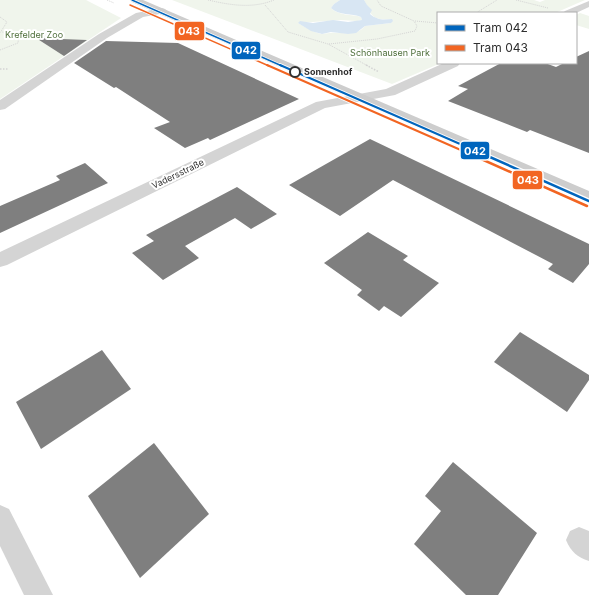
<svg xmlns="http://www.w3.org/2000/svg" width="589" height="595" viewBox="0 0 589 595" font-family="Inter,sans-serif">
<rect width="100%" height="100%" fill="#fff"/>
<!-- green -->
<g fill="#f0f5ec">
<path d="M0 0H86L121 18 0 99Z"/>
<path d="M172 0H340L334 4 331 8C338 16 352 14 361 17L362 20 357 21 341 20 298 23C305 27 313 32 321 34 324 34 327 33 330 33 342 32 356 37 365 26L391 23 392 19C372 21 372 16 364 0H534L540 2 545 0H585L555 13H438V63H441L392 84Z"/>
<path d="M580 13 589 16V29L576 25V15Z"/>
</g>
<!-- water -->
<path fill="#d8e6f3" d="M340 0H364L367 5 372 10 370 14C377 20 383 20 392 19L393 21 391 23 365 26 356 33 348 34 331 32 322 34 311 31 298 23 300 21 313 23 333 20 348 22 362 20 361 17C352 13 339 16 331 8L334 4Z"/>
<!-- building -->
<g fill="#7f7f7f">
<path d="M36 38 87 40 64 56Z"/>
<path d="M106 41 178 43 299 99 210 140 208 138 185 148 154 128 170 122 116 87 114 88 74 63Z"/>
<path d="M589 51V153L530 130 527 132 448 101 468 89 458 86 501 63H545L556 67 564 63H576V57Z"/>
<path d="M370 139 589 244V264L573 283 548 269 553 264 393 180 340 216 289 185Z"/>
<path d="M85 163 108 183 0 233V206L60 180 56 176Z"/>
<path d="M237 187 277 214 251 229 235 218 185 246 199 258 163 280 132 253 154 241 146 235Z"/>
<path d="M368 232 408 256 403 260 439 283 401 317 384 306 379 311 357 295 362 290 324 263Z"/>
<path d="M520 332 589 375V380L567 412 494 362Z"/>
<path d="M102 350 131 389 41 449 16 402Z"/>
<path d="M154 443 209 514 140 578 88 496Z"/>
<path d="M453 462 537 533 498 595H466L414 544 441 511 425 496Z"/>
</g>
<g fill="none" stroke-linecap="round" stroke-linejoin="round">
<!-- path-far1 -->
<g stroke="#d4d4d4" stroke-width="1" stroke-dasharray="1 1" stroke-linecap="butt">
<path d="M107 0 114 3"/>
<path d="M208 0C230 5 252 9 274 0"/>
<path d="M516 0 548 8"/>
<path d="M265 5 288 32 328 44 368 66"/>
<path d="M476 13 497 0"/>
<path d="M0 17 7 22 0 33"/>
<path d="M415 21 438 23"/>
<path d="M329 44 377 39 415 31 417 26 414 21 381 6 377 0"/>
<path d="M0 50 18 43 19 34 2 32"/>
</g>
<!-- path -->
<g stroke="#d4d4d4" stroke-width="1.5" stroke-dasharray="1.5 1.5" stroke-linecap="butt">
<path d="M366 65 379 72"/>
<path d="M0 69H9"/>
</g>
<!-- service -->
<g fill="#d4d4d4" fill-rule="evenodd">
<path d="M0 505 9 509 53 595H24L0 546Z"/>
<path d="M579 527 589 531V561C577 557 571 552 566 540L570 531Z"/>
</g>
<!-- minor -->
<g fill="#d4d4d4" fill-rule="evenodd">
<path d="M589 1V7L576 13H563L565 11Z"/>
<path d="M162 8 165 9 167 11 165 13 143 17 107 38 5 109 0 110V100L99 34 136 13Z"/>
<path d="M444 63H460L458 66 395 95 325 108 7 265 0 267V252L316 102 386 89Z"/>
</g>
<!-- secondary -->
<path fill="#cdcdcd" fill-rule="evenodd" d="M130 0H143L589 191V202L132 2Z"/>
<defs>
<path id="tram-1-far2" d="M132 0 282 66"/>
<path id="tram-1-far1" d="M280 65 476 151"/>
<path id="tram-1" d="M474 150 589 201"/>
<path id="tram-2-far2" d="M130 5 269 66"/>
<path id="tram-2-far1" d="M267 65 463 151"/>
<path id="tram-2" d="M461 150 587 206"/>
</defs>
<!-- tram-1-far2 casing -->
<use href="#tram-1-far2" stroke="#fff" stroke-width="3"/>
<!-- tram-1-far1 casing -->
<use href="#tram-1-far1" stroke="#fff" stroke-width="4"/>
<!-- tram-1 casing -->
<use href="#tram-1" stroke="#fff" stroke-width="5"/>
<!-- tram-2-far2 casing -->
<use href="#tram-2-far2" stroke="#fff" stroke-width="3"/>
<!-- tram-2-far1 casing -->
<use href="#tram-2-far1" stroke="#fff" stroke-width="4"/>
<!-- tram-2 casing -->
<use href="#tram-2" stroke="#fff" stroke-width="5"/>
<!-- tram-1-far2 -->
<use href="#tram-1-far2" stroke="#0065bd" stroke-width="1.5"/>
<!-- tram-1-far1 -->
<use href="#tram-1-far1" stroke="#0065bd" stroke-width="2"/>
<!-- tram-1 -->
<use href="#tram-1" stroke="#0065bd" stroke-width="2.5"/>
<!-- tram-2-far2 -->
<use href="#tram-2-far2" stroke="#f26522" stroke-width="1.5"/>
<!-- tram-2-far1 -->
<use href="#tram-2-far1" stroke="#f26522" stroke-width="2"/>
<!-- tram-2 -->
<use href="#tram-2" stroke="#f26522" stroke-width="2.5"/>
</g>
<!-- markers -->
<circle fill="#fff" stroke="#2f2f2f" stroke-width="2" cx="295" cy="72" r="5"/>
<g text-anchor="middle" stroke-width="4" stroke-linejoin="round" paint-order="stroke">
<!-- far-park labels -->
<g font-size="9" fill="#4e6e3a" stroke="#fff">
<text x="34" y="38">Krefelder Zoo</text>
<text x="390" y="56">Schönhausen Park</text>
</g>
<!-- far-stop labels -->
<g font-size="9" font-weight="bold" fill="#2f2f2f" stroke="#fff" text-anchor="start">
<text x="304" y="75">Sonnenhof</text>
</g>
<!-- far-street labels -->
<g font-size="9" fill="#2f2f2f" stroke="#fff">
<text transform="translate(178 174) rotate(-26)" y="3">Vadersstraße</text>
</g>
</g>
<g stroke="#fff" stroke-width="1.5">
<rect x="174" y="21" width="31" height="20" rx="4" fill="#f26522"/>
<rect x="231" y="41" width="30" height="19" rx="4" fill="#0065bd"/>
<rect x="460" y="141" width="30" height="19" rx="4" fill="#0065bd"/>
<rect x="512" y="170" width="31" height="20" rx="4" fill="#f26522"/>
</g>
<g font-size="11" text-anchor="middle" font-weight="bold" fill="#fff">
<text x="189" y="35">043</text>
<text x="246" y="54">042</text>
<text x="475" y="155">042</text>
<text x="528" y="184">043</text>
</g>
<!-- legend -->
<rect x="437" y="12" width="140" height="52" fill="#ffffff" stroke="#acacac"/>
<rect x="445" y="25" width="20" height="6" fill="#0065bd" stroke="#acacac"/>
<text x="473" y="32" font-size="12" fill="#2f2f2f">Tram 042</text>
<rect x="445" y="45" width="20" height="6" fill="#f26522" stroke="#acacac"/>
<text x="473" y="52" font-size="12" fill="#2f2f2f">Tram 043</text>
</svg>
